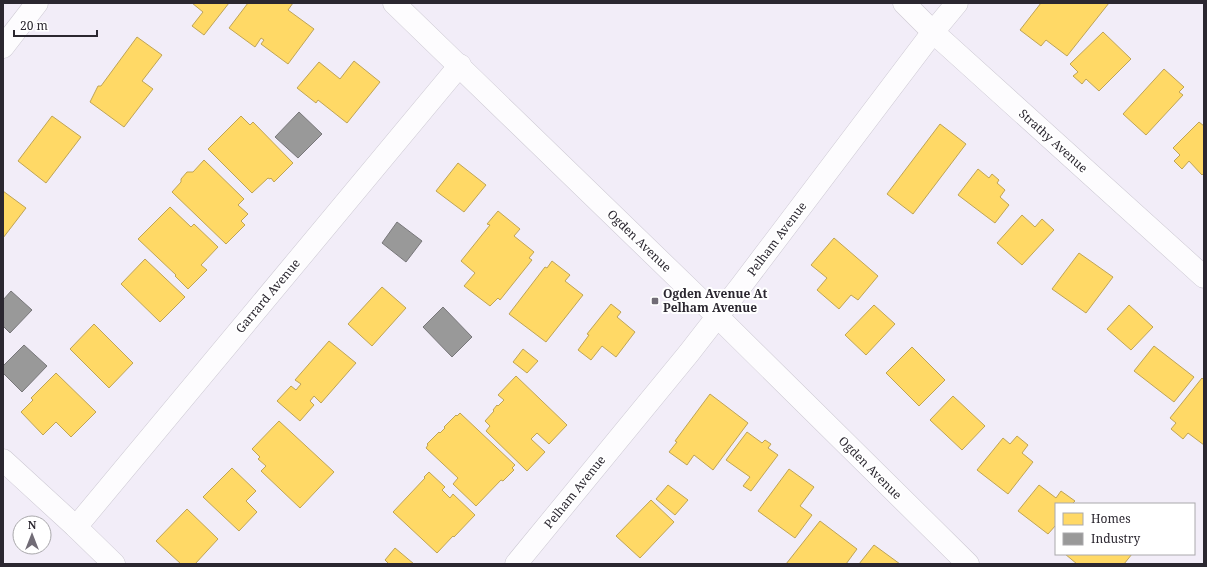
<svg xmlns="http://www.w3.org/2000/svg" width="1207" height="567" viewBox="0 0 1207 567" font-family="'Noto Serif',serif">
<rect width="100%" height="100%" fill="#f2edf8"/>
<!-- homes -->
<g fill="#ffd966" stroke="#bfa456">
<path d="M192 3H229L204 35 192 26 203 12Z"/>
<path d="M248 3H293L288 10 314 29 288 64 261 44 264 40 261 38 255 47 229 28Z"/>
<path d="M1041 3H1109L1067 56 1046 40 1041 46 1020 30Z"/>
<path d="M1103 32 1131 59 1099 91 1086 79 1082 84 1073 76 1078 72 1070 64Z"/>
<path d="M137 37 162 55 142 81 153 89 124 127 90 102 98 86H101Z"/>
<path d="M354 61 380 82 347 123 318 100 316 103 297 88 319 62 340 79Z"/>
<path d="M1164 69 1184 87 1179 92 1183 95 1146 135 1123 114Z"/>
<path d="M52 116 81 137 46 183 18 161Z"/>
<path d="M241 116 250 125 253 122 293 163 274 182 271 178 270 179 268 178 252 193 208 149Z"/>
<path d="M1199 122 1204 126V173L1202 175 1189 161 1182 169 1174 161 1180 155 1173 148Z"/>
<path d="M940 124 966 144 913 214 887 194Z"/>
<path d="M204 160 244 199 238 205 248 214 241 221 245 225 226 244 172 192 181 182V179L187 172H193Z"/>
<path d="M458 163 486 185 464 212 436 191Z"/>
<path d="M978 169 989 178 992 174 999 180 997 183 1005 190 1000 197 1009 205 995 223 958 195Z"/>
<path d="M3 191 26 208 3 238Z"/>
<path d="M170 207 191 227 194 224 218 247 201 265 207 270 188 289 175 276 176 275 138 239Z"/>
<path d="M498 211 520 229 514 236 534 252 529 258 532 260 500 300 498 298 490 306 464 286 475 273 461 261 490 225 487 224Z"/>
<path d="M1022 215 1035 227 1042 219 1054 230 1022 265 997 243Z"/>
<path d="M834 238 878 276 858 300 851 295 839 309 817 290 827 278 811 265Z"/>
<path d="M1079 253 1113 277 1086 313 1052 289Z"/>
<path d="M145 259 185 297 160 322 121 284Z"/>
<path d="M552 261 570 275 565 281 583 295 546 342 509 314 545 267 547 268Z"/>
<path d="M382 287 406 308 372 346 348 324Z"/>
<path d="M611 304 621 312 617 317 635 332 616 357 602 346 591 360 578 350 589 335 587 334Z"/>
<path d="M874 305 895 324 866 355 845 335Z"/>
<path d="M1129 305 1153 327 1131 350 1107 329Z"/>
<path d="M94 324 133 363 109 388 70 349Z"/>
<path d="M329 341 356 363 321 403 314 396 310 401 314 405 300 421 277 401 291 386 296 390 301 384 295 380Z"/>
<path d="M1154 346 1194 377 1174 402 1134 371Z"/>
<path d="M912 347 945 380 919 406 886 373Z"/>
<path d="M523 349 538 361 527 373 513 362Z"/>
<path d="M56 373 96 412 71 437 56 422 43 435 21 412 33 400 31 398Z"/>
<path d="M516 376 567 425 549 444 537 433 531 439 545 452 527 471 486 431 490 426 485 421 494 411 493 410 497 405 498 406 504 400 498 395Z"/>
<path d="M1202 378 1204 380V445L1188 433 1183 439 1171 429 1176 423 1170 418Z"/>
<path d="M710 394 748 423 713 470 694 455 687 465 669 452 677 442 675 441Z"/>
<path d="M953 396 985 426 962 450 930 420Z"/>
<path d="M460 413 515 465 512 468 514 470 503 481 501 480 476 506 453 484 458 478 426 448 428 445 427 444 439 432 440 433 445 428 444 427 456 415 457 416Z"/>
<path d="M279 421 334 472 300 508 261 471 266 466 258 459 260 457 252 449Z"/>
<path d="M747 432 762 443 765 440 771 444 768 448 778 455 751 491 743 486 750 477 726 460Z"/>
<path d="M1017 436 1028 445 1022 453 1033 462 1008 494 977 470 1003 438 1010 444Z"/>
<path d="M232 468 256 491 246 501 257 512 239 531 203 497Z"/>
<path d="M789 469 814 487 800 506 812 515 795 538 758 511Z"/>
<path d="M429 472 445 487 442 490 450 498 453 494 475 515 454 537 453 536 437 553 393 512 425 478 424 477Z"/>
<path d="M668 485 688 500 675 515 656 499Z"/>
<path d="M1039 485 1056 498 1061 491 1075 501 1072 504H1056V525L1048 534 1018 511Z"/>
<path d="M651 500 674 522 640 558 616 536Z"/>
<path d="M187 509 218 539 195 564H181L156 541Z"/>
<path d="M820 521 857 549 846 564H786Z"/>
<path d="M874 545 900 564H859Z"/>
<path d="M395 548 414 564H389L385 560Z"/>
<path d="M1065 554H1132L1124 564H1077Z"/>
</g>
<!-- industry -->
<g fill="#999" stroke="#78777a">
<path d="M299 112 322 134 298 158 275 137Z"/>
<path d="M397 222 422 241 406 262 382 243Z"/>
<path d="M11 291 32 310 10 333 3 326V300Z"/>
<path d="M443 307 472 337 452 357 423 327Z"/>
<path d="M24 345 47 366 22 392 3 373V366Z"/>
</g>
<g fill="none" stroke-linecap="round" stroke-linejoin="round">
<defs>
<g id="minor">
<path d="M904 3 933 32 1204 277"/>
<path d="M3 460 76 527 114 564"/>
<path d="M76 527 460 65"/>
<path d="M516 564 689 353 741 286 933 32 957 3"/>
</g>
<g id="tertiary">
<path d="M394 3 717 316 968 564"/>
<path d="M3 47 37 3"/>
</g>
</defs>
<!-- minor casing -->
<use href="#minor" stroke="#ccc8d2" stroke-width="23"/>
<!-- tertiary casing -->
<use href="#tertiary" stroke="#ccc8d2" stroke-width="23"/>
<!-- minor -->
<use href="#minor" stroke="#fdfcfe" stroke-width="22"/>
<!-- tertiary -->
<use href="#tertiary" stroke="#fdfcfe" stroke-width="22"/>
</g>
<!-- markers -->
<rect fill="#716c76" stroke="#fff" stroke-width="1.5" x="651" y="297" width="8" height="8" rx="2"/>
<g text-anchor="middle" stroke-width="4" stroke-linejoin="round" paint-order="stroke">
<!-- street labels -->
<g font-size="12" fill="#2b2730" stroke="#fff">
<text transform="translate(1053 141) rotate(42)" y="4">Strathy Avenue</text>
<text transform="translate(777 239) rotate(-53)" y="4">Pelham Avenue</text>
<text transform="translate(639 241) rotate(44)" y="4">Ogden Avenue</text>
<text transform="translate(268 296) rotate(-50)" y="4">Garrard Avenue</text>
<text transform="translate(870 468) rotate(45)" y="4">Ogden Avenue</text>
<text transform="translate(575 492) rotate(-51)" y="4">Pelham Avenue</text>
</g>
<!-- poi labels -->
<g font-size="12" font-weight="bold" fill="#2b2730" stroke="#fff" text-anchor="start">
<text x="663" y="298">Ogden Avenue At<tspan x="663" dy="14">Pelham Avenue</tspan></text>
</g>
</g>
<!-- border -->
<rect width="1207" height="567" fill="none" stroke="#2b2730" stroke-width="8"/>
<!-- legend -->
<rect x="1055" y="503" width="140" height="52" fill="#ffffff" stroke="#aaa9ac"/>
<rect x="1063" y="513" width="20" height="12" fill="#ffd966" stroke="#aaa9ac"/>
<text x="1091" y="523" font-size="12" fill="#2b2730">Homes</text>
<rect x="1063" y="533" width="20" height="12" fill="#999999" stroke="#aaa9ac"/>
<text x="1091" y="543" font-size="12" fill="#2b2730">Industry</text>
<!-- north arrow -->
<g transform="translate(32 535)"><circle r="19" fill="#ffffff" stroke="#aaa9ac"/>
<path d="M0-3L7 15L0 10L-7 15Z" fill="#716c76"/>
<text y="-6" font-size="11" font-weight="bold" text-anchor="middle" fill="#2b2730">N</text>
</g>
<!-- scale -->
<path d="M14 30v6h83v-6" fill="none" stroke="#2b2730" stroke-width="2"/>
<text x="20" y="30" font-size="12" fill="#2b2730" stroke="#ffffff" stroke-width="3" paint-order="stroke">20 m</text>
</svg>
